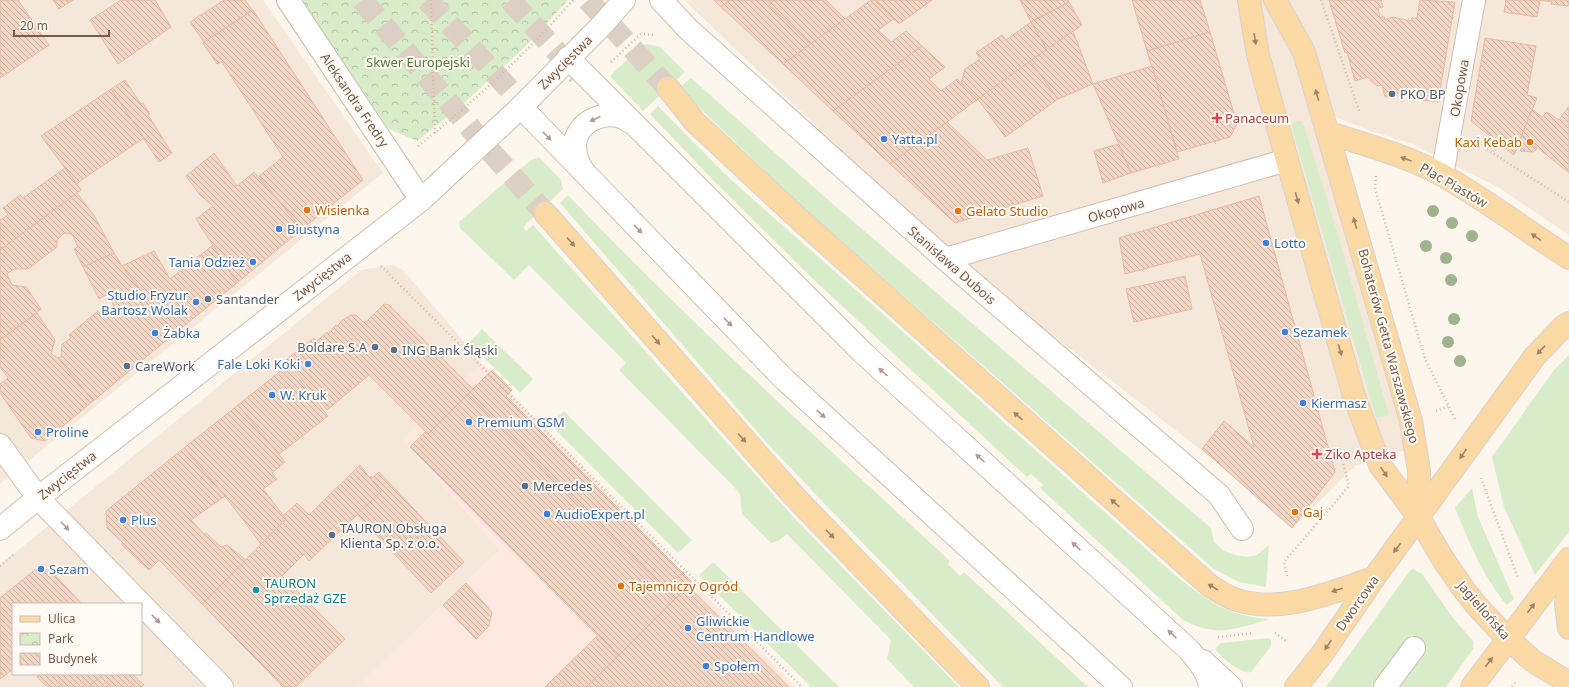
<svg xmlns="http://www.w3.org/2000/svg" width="1569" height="687" viewBox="0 0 1569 687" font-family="'Noto Sans',sans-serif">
<defs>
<pattern id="park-crowns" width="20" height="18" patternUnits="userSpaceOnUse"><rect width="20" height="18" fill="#d8ecc9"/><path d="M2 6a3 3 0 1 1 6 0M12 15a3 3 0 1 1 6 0" fill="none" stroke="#b4c2a5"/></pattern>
<pattern id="building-back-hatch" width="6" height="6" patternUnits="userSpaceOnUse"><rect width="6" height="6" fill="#f3d5c3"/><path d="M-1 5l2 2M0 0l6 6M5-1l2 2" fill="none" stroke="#cab0a1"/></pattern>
</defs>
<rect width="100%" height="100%" fill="#fdf6ec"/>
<!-- residential -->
<g fill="#f5e8da" fill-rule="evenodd">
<path d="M0 0H263L383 173 0 484Z"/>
<path d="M684 0H1569V235L1501 189 1413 144 1371 131 1323 112 1422 445 1355 466 1297 524 963 266Z"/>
<path d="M392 265 403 270 482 363 403 440 500 550 357 687H0V565L361 270ZM13 604H141V674H13Z"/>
</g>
<!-- commercial -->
<path fill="#fde8e0" d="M482 363 695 585 796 687H357L500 550 403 440Z"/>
<!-- green -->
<g fill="#d8ecc9">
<path d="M647 44 660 47 685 72 643 111 610 76 642 46Z"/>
<path d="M691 78 827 199 1211 528 1214 542 1224 551 1236 555 1246 557 1257 555 1269 545 1266 587 1239 582 1214 569 806 210 679 88Z"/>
<path d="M658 106 729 178 866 299 1175 575C1208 601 1226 616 1270 619 1235 629 1218 638 1183 620L1040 488 1044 485 1031 474 1027 477 813 279 713 180 650 114Z"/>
<path d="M1297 121H1301L1304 126 1337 231 1389 415 1376 418 1292 128V125Z"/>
<path d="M539 157 561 180 563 189 523 227 526 231 533 225 794 518 959 687H914L887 659 891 640 787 534 778 541 771 543 742 514 740 494 734 487 619 370 626 363 529 265 514 280 460 228 459 222 531 160Z"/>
<path d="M568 195C690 323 820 441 950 561L948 564 960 576 964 572 1088 687H1003L819 498 767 443 560 203Z"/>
<path d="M482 329 533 379 520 393 469 343Z"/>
<path d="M1569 355V532L1535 575 1504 507 1492 457 1554 370Z"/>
<path d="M564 411 692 540 678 553 550 424Z"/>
<path d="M1472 488 1478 517 1514 599 1507 605C1483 577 1469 542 1455 508Z"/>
<path d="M713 562 839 687H811L699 575Z"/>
<path d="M1413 569 1422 574 1453 618 1474 642 1473 649 1446 687H1397L1427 648 1412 635 1372 687H1326L1409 572Z"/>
<path d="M1268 638 1271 640V646L1251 672C1239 674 1223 658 1215 649L1221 643Z"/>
</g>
<!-- park -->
<path fill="url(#park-crowns)" d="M300 0H568L529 43 462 105 417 141 389 129Z"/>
<!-- building -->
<g fill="url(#building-back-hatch)" stroke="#e6bba3">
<path d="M0 0H18L49 45 0 78Z"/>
<path d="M53 0H73L59 9Z"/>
<path d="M121 0H155L171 27 118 64 90 20Z"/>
<path d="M224 0H245L252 10 204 42 190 22Z"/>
<path d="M714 0H730L721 7Z"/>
<path d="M730 0H774L769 5 811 44 783 64 721 7Z"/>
<path d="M774 0H826L845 19 811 44 769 5Z"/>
<path d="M871 0H874L894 19 878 30 891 42 906 31 922 46 833 111 783 64Z"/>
<path d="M874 0H932L899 24Z"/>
<path d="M1020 0H1068L1069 2 1031 22Z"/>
<path d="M1132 0H1200L1210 32 1147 51Z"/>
<path d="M1329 0H1381L1383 7 1378 8 1380 18 1384 16 1385 20 1392 17 1412 21V18H1417L1420 0 1455 2 1438 102 1408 98 1406 91 1385 97 1382 85 1377 86 1367 77 1355 81 1347 52 1345 53Z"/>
<path d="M1506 0H1540L1537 17 1504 12Z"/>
<path d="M1540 0H1569L1568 6 1551 4 1552 2Z"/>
<path d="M1069 2 1082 25 1047 50 1031 22Z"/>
<path d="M253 10 363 180 302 229 259 176 283 157 222 62 217 64 203 43Z"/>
<path d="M1031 22 1047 50 978 99 961 83 965 69 980 59 976 53 1002 35 1006 40Z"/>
<path d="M1073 31 1093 84 1058 99 1030 61Z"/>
<path d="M1210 32 1237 124 1230 137 1177 152 1147 51Z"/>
<path d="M1485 38 1536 46 1527 95 1537 98 1514 155 1471 121Z"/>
<path d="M922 46 945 67 929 79 941 91 957 79 978 99 890 164 833 111Z"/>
<path d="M1030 61 1058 99 1005 137 978 99Z"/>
<path d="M1152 66 1179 159 1131 173 1093 84Z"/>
<path d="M125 80 141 104 143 103 150 114 148 115 172 153 159 162 111 89Z"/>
<path d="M111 89 144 138 80 181 77 184 41 136Z"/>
<path d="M1569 106V173L1522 135 1532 109 1542 117 1547 112 1559 120Z"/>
<path d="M947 122 987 160 1028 148 1043 196 955 223 890 164Z"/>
<path d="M1522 135 1537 149 1533 152 1520 151 1521 148H1517Z"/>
<path d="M1118 144 1131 173 1103 183 1094 151Z"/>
<path d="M214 153 237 186 254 172 302 229 237 283 196 219 213 206 200 195 186 176Z"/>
<path d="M65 168 81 190 0 250V220L8 215 3 208 20 195 23 198Z"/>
<path d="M77 193 95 217 114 253 83 267 74 249 78 247 72 234 64 233 57 240V247L28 269H14L7 274 12 285 26 287 41 309 0 340V250Z"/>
<path d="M1259 196 1335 472 1292 528 1202 449 1224 421 1254 447 1200 254 1125 274 1119 238Z"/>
<path d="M213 245 237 283 174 334 122 266 154 251 170 279Z"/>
<path d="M114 253 122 266 174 334 93 401 58 358 61 357 62 344 71 338 69 335 98 311 100 314 105 310H113V304L109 296 106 295 99 299 83 267Z"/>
<path d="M1185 276 1192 309 1134 322 1126 289Z"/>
<path d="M384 304 389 305 473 389 428 434 369 375 327 410 286 360 314 338 317 341 327 332 328 334 336 325 338 326 341 321 351 315H356L363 322 367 321Z"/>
<path d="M37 313 55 340 51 354 58 358 93 401 45 441 31 438 0 393V384L8 378 0 367V340Z"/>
<path d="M288 365 328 416 278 455 238 405Z"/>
<path d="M492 370 512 390 506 396 692 582 675 599 468 394Z"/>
<path d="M468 394 675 599 618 656 410 447 425 432 428 434Z"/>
<path d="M238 405 285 462 272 473 277 479 263 489 286 519 261 544 225 496 184 448Z"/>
<path d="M184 448 225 496 191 520 204 534 206 533 221 547 227 545 246 560 202 604 159 560 149 570 122 545V542L107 528 106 511Z"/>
<path d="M360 465 370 478 371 476V479L381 492 309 561 304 554 282 576 345 639 296 687H283L202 604 286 519 284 515 297 503 309 515Z"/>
<path d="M379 472 464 562 431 593 357 514 381 492 371 479Z"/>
<path d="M36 569 50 570 82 604H13V669L0 679V598Z"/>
<path d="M466 583 492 612 489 626 476 639 443 605Z"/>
<path d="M688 586 789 687H586L618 656Z"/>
<path d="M598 635 618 656 586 687H545Z"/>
<path d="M40 674H103L89 687H47L37 677Z"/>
<path d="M103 674H132L144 685 142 687H89Z"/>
</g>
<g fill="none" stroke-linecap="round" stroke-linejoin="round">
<!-- major-tunnel -->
<g stroke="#dcd0c4" stroke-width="22" stroke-dasharray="22 11" stroke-linecap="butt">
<path d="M362 0 478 137 545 213"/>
<path d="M427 0 536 118"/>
<path d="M510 0 578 75"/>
<path d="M588 0 668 88"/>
</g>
<defs>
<g id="minor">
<path d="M288 0 421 200"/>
<path d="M661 0 688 29 945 259 1219 495 1242 529"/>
<path d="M568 58 862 352 1188 649C1197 659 1209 673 1210 687"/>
<path d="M521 107 784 379 1121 687"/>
<path d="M583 171C577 161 573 149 576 138 584 116 613 109 630 122"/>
<path d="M1442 175 1474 0"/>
<path d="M945 259 1287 160"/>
<path d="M0 445 38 498 222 687"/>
<path d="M0 529 38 498 421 200 521 107 604 23 624 0"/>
<path d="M1203 661 1231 687"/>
<path d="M1385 687 1414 648"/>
</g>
<g id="major">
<path d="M1249 0 1258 55 1287 160 1354 396 1380 465 1419 518 1441 556 1462 587 1476 605 1507 638 1533 661 1569 683"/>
<path d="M1275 0 1304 52 1411 421 1419 471V518"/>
<path d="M668 88 695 122 799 219 1210 586C1219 591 1230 599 1240 601 1286 613 1331 592 1374 578"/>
<path d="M1329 133C1367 145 1407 156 1442 175 1486 200 1527 231 1569 258"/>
<path d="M545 213 794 496 978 687"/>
<path d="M1569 580 1566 604 1569 628"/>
<path d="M1296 687 1322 654 1374 578 1535 356 1564 326 1569 323"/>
<path d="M1472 687 1569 559"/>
</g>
</defs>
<!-- minor casing -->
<use href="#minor" stroke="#d1beb0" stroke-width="24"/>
<!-- major casing -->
<use href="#major" stroke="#dad1cd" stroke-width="24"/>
<!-- path -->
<g stroke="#d9b8a5" stroke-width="2.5" stroke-dasharray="1 3" stroke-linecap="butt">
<path d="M431 0 435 133"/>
<path d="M1321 0 1360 113"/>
<path d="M611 62 641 34 655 35"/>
<path d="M1477 143 1569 202"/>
<path d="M418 146C474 102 526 54 573 0"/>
<path d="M1376 176 1375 188 1425 359 1455 419"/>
<path d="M381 266 802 687"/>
<path d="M1436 411 1449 406"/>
<path d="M1481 478 1518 578"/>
<path d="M0 566 13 555"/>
<path d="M1287 576 1284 562 1349 486 1339 448"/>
<path d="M681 592 672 583 685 571"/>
<path d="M1275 633 1286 641"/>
<path d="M1218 637 1253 633"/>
<path d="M1512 687 1515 683"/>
</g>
<!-- minor -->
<use href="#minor" stroke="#fff" stroke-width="22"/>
<!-- major -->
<use href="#major" stroke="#fbd9a5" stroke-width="22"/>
</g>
<!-- trees -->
<g fill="#a0b28e">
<circle cx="1433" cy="211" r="6"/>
<circle cx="1452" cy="223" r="6"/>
<circle cx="1472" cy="236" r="6"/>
<circle cx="1426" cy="246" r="6"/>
<circle cx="1446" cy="258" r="6"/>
<circle cx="1451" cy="280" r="6"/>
<circle cx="1454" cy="319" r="6"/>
<circle cx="1448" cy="342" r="6"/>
<circle cx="1460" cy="361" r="6"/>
</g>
<!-- one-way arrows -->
<defs><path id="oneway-solid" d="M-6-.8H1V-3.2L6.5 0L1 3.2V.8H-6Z"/></defs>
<g fill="#a18267">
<use href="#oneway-solid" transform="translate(1255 39) rotate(81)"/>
<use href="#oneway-solid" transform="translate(1317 95) rotate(-107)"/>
<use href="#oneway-solid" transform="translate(1406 159) rotate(-161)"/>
<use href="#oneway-solid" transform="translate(1297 198) rotate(74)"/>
<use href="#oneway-solid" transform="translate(1355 223) rotate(-106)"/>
<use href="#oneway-solid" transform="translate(1536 237) rotate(-146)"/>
<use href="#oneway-solid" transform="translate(571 242) rotate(49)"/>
<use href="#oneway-solid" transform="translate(656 340) rotate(49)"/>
<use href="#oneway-solid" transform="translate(1340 350) rotate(74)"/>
<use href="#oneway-solid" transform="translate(1541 350) rotate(133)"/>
<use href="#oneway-solid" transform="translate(1018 416) rotate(-138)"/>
<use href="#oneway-solid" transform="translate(742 438) rotate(48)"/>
<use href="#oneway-solid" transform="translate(1463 454) rotate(124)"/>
<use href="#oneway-solid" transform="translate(1384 472) rotate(56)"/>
<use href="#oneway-solid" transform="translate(1115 503) rotate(-138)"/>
<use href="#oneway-solid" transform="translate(830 534) rotate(46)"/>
<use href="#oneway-solid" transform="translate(1397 548) rotate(127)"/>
<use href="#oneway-solid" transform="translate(1213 587) rotate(-149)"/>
<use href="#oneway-solid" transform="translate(1337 590) rotate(162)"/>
<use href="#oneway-solid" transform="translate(1531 608) rotate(-52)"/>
<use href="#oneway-solid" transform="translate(1328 645) rotate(124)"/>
<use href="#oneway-solid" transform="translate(1489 662) rotate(-53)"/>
</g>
<g fill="#af9d94">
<use href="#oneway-solid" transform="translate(595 119) rotate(155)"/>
<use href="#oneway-solid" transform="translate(547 136) rotate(46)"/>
<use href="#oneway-solid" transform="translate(638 229) rotate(46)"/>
<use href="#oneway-solid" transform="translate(728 322) rotate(46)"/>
<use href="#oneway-solid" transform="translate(883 372) rotate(-138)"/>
<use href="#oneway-solid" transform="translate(821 414) rotate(42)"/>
<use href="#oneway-solid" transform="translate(980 458) rotate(-138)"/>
<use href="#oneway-solid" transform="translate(65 526) rotate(46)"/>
<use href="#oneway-solid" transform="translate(1076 546) rotate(-137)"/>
<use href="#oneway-solid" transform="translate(156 619) rotate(46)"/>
<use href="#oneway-solid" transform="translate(1172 634) rotate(-137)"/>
</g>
<!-- markers -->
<g fill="#5c6f8a" stroke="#fffaf3" stroke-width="1.5">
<circle cx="1392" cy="94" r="4"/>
<circle cx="208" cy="299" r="4"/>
<circle cx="375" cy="347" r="4"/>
<circle cx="394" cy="350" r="4"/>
<circle cx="127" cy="366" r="4"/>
<circle cx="525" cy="486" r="4"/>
<circle cx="332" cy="535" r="4"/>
</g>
<g fill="#e0444e" stroke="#fffaf3" stroke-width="1.5">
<path d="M1215 112h4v4h4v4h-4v4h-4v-4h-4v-4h4z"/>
<path d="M1315 448h4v4h4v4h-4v4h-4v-4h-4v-4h4z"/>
</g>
<g fill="#3f7fe0" stroke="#fffaf3" stroke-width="1.5">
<circle cx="884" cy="139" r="4"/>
<circle cx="279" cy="229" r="4"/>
<circle cx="1266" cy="243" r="4"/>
<circle cx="253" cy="262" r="4"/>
<circle cx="196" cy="302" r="4"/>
<circle cx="1285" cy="332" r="4"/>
<circle cx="155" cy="333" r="4"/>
<circle cx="308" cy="364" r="4"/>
<circle cx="272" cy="395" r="4"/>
<circle cx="1303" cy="403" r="4"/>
<circle cx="469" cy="422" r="4"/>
<circle cx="38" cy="432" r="4"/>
<circle cx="547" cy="514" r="4"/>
<circle cx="123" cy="520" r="4"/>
<circle cx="41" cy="569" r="4"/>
<circle cx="688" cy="628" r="4"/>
<circle cx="706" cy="666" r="4"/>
</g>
<g fill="#e8710a" stroke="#fffaf3" stroke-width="1.5">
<circle cx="1530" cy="142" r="4"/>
<circle cx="307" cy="210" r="4"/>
<circle cx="958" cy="211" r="4"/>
<circle cx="1295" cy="512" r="4"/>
<circle cx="621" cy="586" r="4"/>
</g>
<circle fill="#0f9aa8" stroke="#fffaf3" stroke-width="1.5" cx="256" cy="590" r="4"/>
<g text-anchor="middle" stroke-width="4" stroke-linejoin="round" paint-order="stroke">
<!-- park labels -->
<g font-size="13" fill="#537a41" stroke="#fffaf3">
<text x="418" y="67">Skwer Europejski</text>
</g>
<!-- street labels -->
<g font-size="13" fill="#7a5c4d" stroke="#fffaf3">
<text transform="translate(565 62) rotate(-45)" y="5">Zwycięstwa</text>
<text transform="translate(1459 88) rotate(-80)" y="5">Okopowa</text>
<text transform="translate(355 100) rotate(56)" y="5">Aleksandra Fredry</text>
<text transform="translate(1454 185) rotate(30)" y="5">Plac Piastów</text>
<text transform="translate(1116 210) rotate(-16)" y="5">Okopowa</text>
<text transform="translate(952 265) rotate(41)" y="5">Stanisława Dubois</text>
<text transform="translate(322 276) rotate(-38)" y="5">Zwycięstwa</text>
<text transform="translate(1389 346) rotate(75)" y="5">Bohaterów Getta Warszawskiego</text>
<text transform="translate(67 475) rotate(-38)" y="5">Zwycięstwa</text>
<text transform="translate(1357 603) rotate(-55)" y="5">Dworcowa</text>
<text transform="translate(1484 610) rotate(49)" y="5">Jagiellońska</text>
</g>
<!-- service labels -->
<g font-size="13" fill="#4e5e75" stroke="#fffaf3" text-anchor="start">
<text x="1400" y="99">PKO BP</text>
<text x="216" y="304">Santander</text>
<text x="367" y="352" text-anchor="end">Boldare S.A</text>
<text x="402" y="355">ING Bank Śląski</text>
<text x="135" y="371">CareWork</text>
<text x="533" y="491">Mercedes</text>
<text x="340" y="533">TAURON Obsługa<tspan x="340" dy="15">Klienta Sp. z o.o.</tspan></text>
</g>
<!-- health labels -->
<g font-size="13" fill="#be3a42" stroke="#fffaf3" text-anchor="start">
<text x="1225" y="123">Panaceum</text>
<text x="1325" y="459">Ziko Apteka</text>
</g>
<!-- shop labels -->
<g font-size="13" fill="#366cbe" stroke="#fffaf3" text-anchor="start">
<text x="892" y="144">Yatta.pl</text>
<text x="287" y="234">Biustyna</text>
<text x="1274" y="248">Lotto</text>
<text x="245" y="267" text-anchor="end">Tania Odzież</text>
<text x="188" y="300" text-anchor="end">Studio Fryzur<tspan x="188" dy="15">Bartosz Wolak</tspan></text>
<text x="1293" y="337">Sezamek</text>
<text x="163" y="338">Żabka</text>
<text x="300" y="369" text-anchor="end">Fale Loki Koki</text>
<text x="280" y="400">W. Kruk</text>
<text x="1311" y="408">Kiermasz</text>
<text x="477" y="427">Premium GSM</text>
<text x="46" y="437">Proline</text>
<text x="555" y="519">AudioExpert.pl</text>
<text x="131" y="525">Plus</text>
<text x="49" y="574">Sezam</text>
<text x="696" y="626">Gliwickie<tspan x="696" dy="15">Centrum Handlowe</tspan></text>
<text x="714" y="671">Społem</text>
</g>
<!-- food labels -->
<g font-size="13" fill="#c56008" stroke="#fffaf3" text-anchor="start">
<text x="1522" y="147" text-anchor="end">Kaxi Kebab</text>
<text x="315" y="215">Wisienka</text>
<text x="966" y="216">Gelato Studio</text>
<text x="1303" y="517">Gaj</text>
<text x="629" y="591">Tajemniczy Ogród</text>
</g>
<!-- culture labels -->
<g font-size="13" fill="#0d838f" stroke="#fffaf3" text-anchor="start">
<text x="264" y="588">TAURON<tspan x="264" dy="15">Sprzedaż GZE</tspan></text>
</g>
</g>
<!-- legend -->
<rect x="12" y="603" width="130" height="72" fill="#fffaf3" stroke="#cabbb1"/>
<rect x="20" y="616" width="20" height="6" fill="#fbd9a5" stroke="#cabbb1"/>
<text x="48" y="623" font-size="12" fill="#7a5c4d">Ulica</text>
<rect x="20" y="633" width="20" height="12" fill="url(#park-crowns)" stroke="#cabbb1"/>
<text x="48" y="643" font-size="12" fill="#7a5c4d">Park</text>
<rect x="20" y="653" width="20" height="12" fill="url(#building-back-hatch)" stroke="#cabbb1"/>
<text x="48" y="663" font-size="12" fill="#7a5c4d">Budynek</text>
<!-- scale -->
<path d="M14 30v6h95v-6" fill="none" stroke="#7a5c4d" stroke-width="2"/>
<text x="20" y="30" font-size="12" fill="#7a5c4d" stroke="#fffaf3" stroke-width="3" paint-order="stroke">20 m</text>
</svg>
